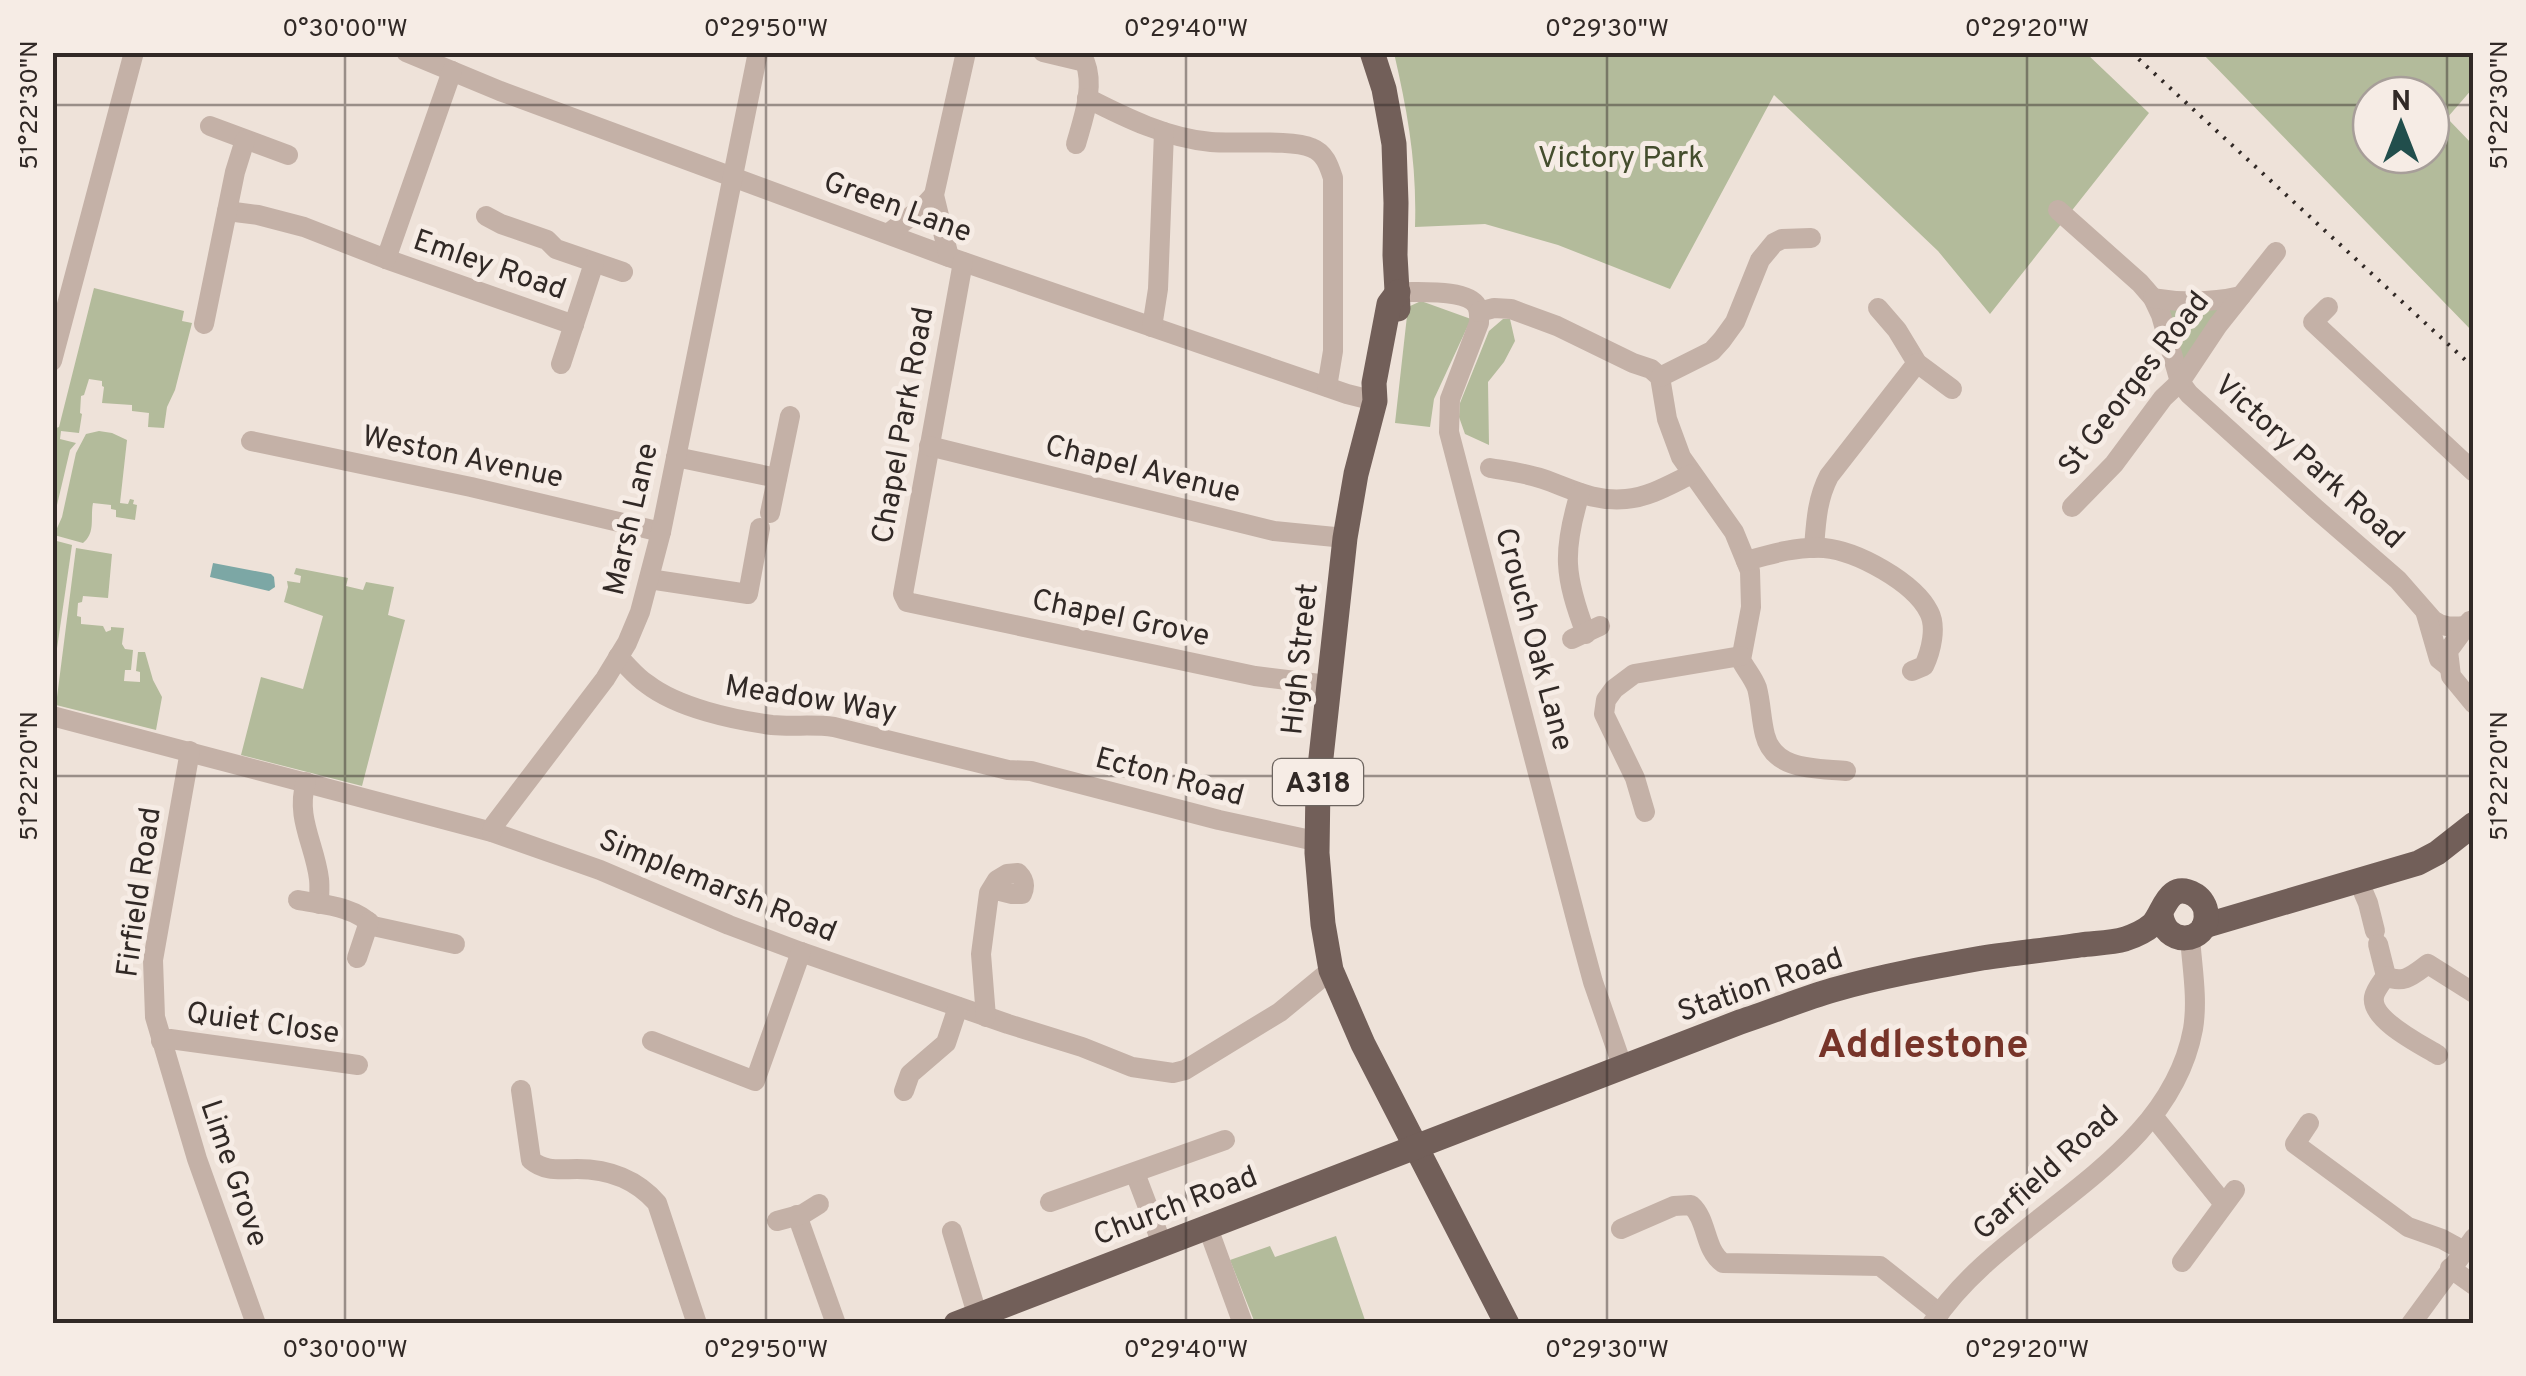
<svg xmlns="http://www.w3.org/2000/svg" width="2526" height="1376" viewBox="0 0 2526 1376" font-family="Overpass,sans-serif">
<rect width="100%" height="100%" fill="#eee2d9"/>
<!-- green -->
<g fill="#b3bb9b" fill-rule="evenodd">
<path d="M1394 53H2086L2149 113 1990 314 1938 251 1774 95 1670 289 1558 245 1485 224 1415 227C1417 164 1408 114 1394 53Z"/>
<path d="M2202 53H2473V88L2447 118 2473 145V332ZM2371 95H2431V155H2371Z"/>
<path d="M94 288 184 311 182 321 192 323 175 390 167 407 164 428 148 427 149 413 132 411V405L102 403 104 387 102 386V381L89 379 84 395 81 396 80 413 82 414 79 433 61 431 60 439 76 443 70 450 53 522V429L59 427Z"/>
<path d="M2241 296 2186 370 2168 340 2170 301Z"/>
<path d="M1421 301 1471 319 1434 399 1430 427 1395 423 1408 307Z"/>
<path d="M1503 319H1510L1515 341 1504 362 1488 382 1489 445 1465 434 1459 417 1460 403 1489 331Z"/>
<path d="M99 431 112 433 127 440 120 503 128 504 130 499 134 500 133 504 137 505 135 520 116 517V510L111 509V505L93 503C90 517 96 533 83 543L54 535 62 517 76 453 86 434Z"/>
<path d="M53 540 72 545 53 676 52 540Z"/>
<path d="M76 548 112 554 108 598 83 596 82 602 78 603 77 616 81 617V624L103 626 106 632 111 630V627L124 628 122 644 125 649 133 650 131 670H125L124 681 140 682V672L136 671 138 652H145L153 680 162 697 156 730 56 705Z"/>
<path d="M296 568 348 578 346 586 363 590 366 582 394 587 388 615 405 620 362 786 241 755 261 677 303 689 323 616 284 602 288 587 287 581 300 583 301 576 294 574Z"/>
<path d="M1336 1236 1366 1323H1255L1230 1260 1270 1246 1275 1257Z"/>
</g>
<!-- water -->
<path fill="#7ca7a5" d="M213 563 271 574 274 577 275 587 269 591 210 577Z"/>
<g fill="none" stroke-linecap="round" stroke-linejoin="round">
<!-- minor -->
<g stroke="#c4b1a7" stroke-width="20">
<path d="M406 52 500 91 949 257 1347 394 1375 401"/>
<path d="M1043 52 1085 62C1095 87 1083 119 1076 144"/>
<path d="M1087 98C1126 118 1167 138 1211 142 1237 144 1292 139 1312 148 1325 153 1329 166 1333 178V351L1327 387"/>
<path d="M210 126 288 155"/>
<path d="M2058 210 2140 283 2153 298 2161 315 2180 382 2189 394 2315 508 2398 580 2433 620C2443 628 2454 627 2466 626"/>
<path d="M227 211 258 215 304 227 386 259 574 325"/>
<path d="M486 216 501 224 547 240 556 249 623 272"/>
<path d="M889 233 923 207 934 195"/>
<path d="M949 257 934 195 966 52"/>
<path d="M386 259 452 71"/>
<path d="M963 262 903 594 907 602 1255 676 1328 685"/>
<path d="M1398 292C1416 293 1467 288 1477 306 1480 312 1479 317 1479 323L1450 399 1449 432 1580 934 1593 982 1623 1068"/>
<path d="M2153 298C2183 303 2211 303 2241 296"/>
<path d="M2328 307 2313 322 2474 472"/>
<path d="M1878 308 1897 330 1917 363 1952 389"/>
<path d="M1479 312 1494 308 1511 309 1557 326 1633 363 1651 369 1660 377 1667 419 1681 457 1734 532 1750 571 1751 607 1741 660C1746 670 1753 677 1757 688 1761 703 1761 720 1765 735 1774 771 1816 768 1846 771"/>
<path d="M204 324 235 172 245 140"/>
<path d="M1152 327 1158 289 1164 132"/>
<path d="M52 361 134 52"/>
<path d="M561 364 594 263"/>
<path d="M1660 377 1712 351 1722 340 1735 322 1760 260 1774 243 1782 239 1811 238"/>
<path d="M251 441 471 487 661 532"/>
<path d="M929 446 1274 531 1345 538"/>
<path d="M676 457 777 478"/>
<path d="M1490 468C1508 471 1526 473 1543 479 1572 489 1593 502 1626 499 1650 497 1671 484 1692 474"/>
<path d="M1580 493C1562 552 1564 576 1586 634"/>
<path d="M2072 507 2114 464 2163 398 2180 382 2218 325 2276 252"/>
<path d="M770 513 790 416"/>
<path d="M1814 548C1816 522 1817 499 1829 476L1917 363"/>
<path d="M1746 561C1771 554 1798 546 1824 548 1857 551 1914 582 1929 612 1937 627 1931 651 1924 666L1912 671"/>
<path d="M649 579 748 594 760 528"/>
<path d="M2426 614 2439 659 2449 667"/>
<path d="M2470 621 2448 651 2451 676 2474 704"/>
<path d="M1572 639 1600 626"/>
<path d="M618 657C628 666 636 677 647 684 678 708 734 720 772 725 793 727 813 724 834 727L1008 770 1031 771 1219 820 1306 839H1317"/>
<path d="M52 716 492 832 600 870 729 925 801 952 1008 1024 1082 1047 1132 1067 1173 1073 1185 1070 1280 1012 1331 970"/>
<path d="M190 751 153 960 155 1017 197 1159 256 1324"/>
<path d="M306 782C295 817 315 845 319 879 320 887 319 896 319 904"/>
<path d="M1645 812 1635 778 1604 714 1606 700 1614 689 1634 674 1741 656"/>
<path d="M492 832 494 825 605 679 627 643 640 612 661 532 758 52"/>
<path d="M2359 882 2368 903 2375 931"/>
<path d="M298 900C324 905 354 906 373 926L455 944"/>
<path d="M2378 944 2386 976"/>
<path d="M357 958 369 922"/>
<path d="M986 1017 981 954 989 893 997 880 1007 874 1018 873C1024 879 1026 885 1022 894H1012L992 889"/>
<path d="M161 1041 170 1039 358 1065"/>
<path d="M652 1041 755 1081 801 952"/>
<path d="M2438 1055C2422 1045 2370 1020 2374 997 2375 990 2382 982 2386 976 2404 985 2414 974 2428 964L2474 993"/>
<path d="M521 1090 531 1160C545 1172 560 1169 577 1169 608 1169 636 1179 657 1203L697 1324"/>
<path d="M904 1091 910 1074 946 1043 958 1007"/>
<path d="M2153 1116 2224 1204"/>
<path d="M2309 1123 2295 1144 2408 1227 2442 1239 2464 1251"/>
<path d="M1135 1173 1162 1244"/>
<path d="M1050 1202 1225 1140"/>
<path d="M797 1215 836 1324"/>
<path d="M777 1221 803 1214 819 1204"/>
<path d="M1208 1228 1243 1324"/>
<path d="M1621 1229 1674 1206 1691 1205C1708 1220 1704 1250 1723 1263L1880 1266 1939 1313"/>
<path d="M952 1231 980 1324"/>
<path d="M2182 1262 2235 1190"/>
<path d="M2450 1268 2474 1285"/>
<path d="M1932 1324C2001 1217 2168 1165 2193 1029 2198 999 2192 967 2190 937"/>
<path d="M2411 1324 2474 1238"/>
</g>
<!-- major -->
<g stroke="#725f59" stroke-width="25">
<path d="M1372 52 1384 89 1394 144 1396 203 1395 255 1398 309"/>
<path d="M1398 292 1389 304 1374 383 1375 401 1356 474 1345 538 1318 785 1317 853 1323 924 1331 970 1363 1044 1507 1324"/>
<path d="M2204 926 2418 863 2437 853 2474 824"/>
<path d="M956 1324 1740 1022C1771 1012 1802 999 1833 990 1882 976 1932 967 1982 958 2014 953 2047 950 2080 945 2095 943 2111 943 2125 939 2134 936 2145 931 2152 925 2164 914 2167 879 2195 895 2201 899 2206 906 2206 914 2209 944 2163 948 2161 913"/>
</g>
<!-- rail -->
<path stroke="#312926" stroke-width="4" stroke-dasharray="2.5 8" stroke-linecap="butt" d="M2131 52 2474 368"/>
</g>
<!-- ticks -->
<path fill="none" stroke="#312926" stroke-width="2.5" stroke-opacity="0.45" d="M345 52V1324M766 52V1324M1186 52V1324M1607 52V1324M2027 52V1324M2447 52V1324M52 105H2371M2431 105H2474M52 776H2474"/>
<g text-anchor="middle" stroke-width="10" stroke-linejoin="round" paint-order="stroke">
<!-- shield labels -->
<rect fill="#f6ece5" stroke="#6c645f" stroke-width="2.5" x="1273" y="759" width="90" height="46" rx="8"/>
<g font-size="28" font-weight="bold" fill="#312926">
<text x="1318" y="792">A318</text>
</g>
<!-- park labels -->
<g font-size="30" fill="#444d2d" stroke="#f6ece5">
<text x="1621" y="167">Victory Park</text>
</g>
<!-- street labels -->
<g font-size="30" fill="#312926" stroke="#f6ece5">
<text transform="translate(898 206) rotate(20)" y="10">Green Lane</text>
<text transform="translate(490 264) rotate(19)" y="10">Emley Road</text>
<text transform="translate(2133 383) rotate(-52)" y="10">St Georges Road</text>
<text transform="translate(902 425) rotate(-80)" y="10">Chapel Park Road</text>
<text transform="translate(463 456) rotate(12)" y="10">Weston Avenue</text>
<text transform="translate(2310 461) rotate(42)" y="10">Victory Park Road</text>
<text transform="translate(1143 468) rotate(14)" y="10">Chapel Avenue</text>
<text transform="translate(630 519) rotate(-77)" y="10">Marsh Lane</text>
<text transform="translate(1121 617) rotate(12)" y="10">Chapel Grove</text>
<text transform="translate(1535 639) rotate(75)" y="10">Crouch Oak Lane</text>
<text transform="translate(1299 659) rotate(-84)" y="10">High Street</text>
<text transform="translate(811 698) rotate(9)" y="10">Meadow Way</text>
<text transform="translate(1170 776) rotate(15)" y="10">Ecton Road</text>
<text transform="translate(718 885) rotate(22)" y="10">Simplemarsh Road</text>
<text transform="translate(138 892) rotate(-82)" y="10">Firfield Road</text>
<text transform="translate(1760 984) rotate(-19)" y="10">Station Road</text>
<text transform="translate(263 1022) rotate(8)" y="10">Quiet Close</text>
<text transform="translate(2045 1172) rotate(-42)" y="10">Garfield Road</text>
<text transform="translate(235 1173) rotate(71)" y="10">Lime Grove</text>
<text transform="translate(1175 1205) rotate(-21)" y="10">Church Road</text>
</g>
<!-- district labels -->
<g font-size="40" font-weight="bold" fill="#773429" stroke="#f6ece5">
<text x="1923" y="1057">Addlestone</text>
</g>
</g>
<!-- border -->
<rect width="2526" height="1376" fill="none" stroke="#f6ece5" stroke-width="110"/>
<!-- north arrow -->
<g transform="translate(2401 125)"><circle r="48" fill="#f6ece5" stroke="#a79e99" stroke-width="2.5"/>
<path d="M0-8L18 38L0 25L-18 38Z" fill="#214e4c"/>
<text y="-15" font-size="28" font-weight="bold" text-anchor="middle" fill="#312926">N</text>
</g>
<rect x="55" y="55" width="2416" height="1266" fill="none" stroke="#312926" stroke-width="4"/>
<g font-size="25" text-anchor="middle" fill="#312926">
<text x="345" y="36">0°30'00"W</text>
<text x="766" y="36">0°29'50"W</text>
<text x="1186" y="36">0°29'40"W</text>
<text x="1607" y="36">0°29'30"W</text>
<text x="2027" y="36">0°29'20"W</text>
<text transform="translate(28 105) rotate(-90)" y="9">51°22'30"N</text>
<text transform="translate(2498 105) rotate(-90)" y="9">51°22'30"N</text>
<text transform="translate(28 776) rotate(-90)" y="9">51°22'20"N</text>
<text transform="translate(2498 776) rotate(-90)" y="9">51°22'20"N</text>
<text x="345" y="1357">0°30'00"W</text>
<text x="766" y="1357">0°29'50"W</text>
<text x="1186" y="1357">0°29'40"W</text>
<text x="1607" y="1357">0°29'30"W</text>
<text x="2027" y="1357">0°29'20"W</text>
</g>
</svg>
